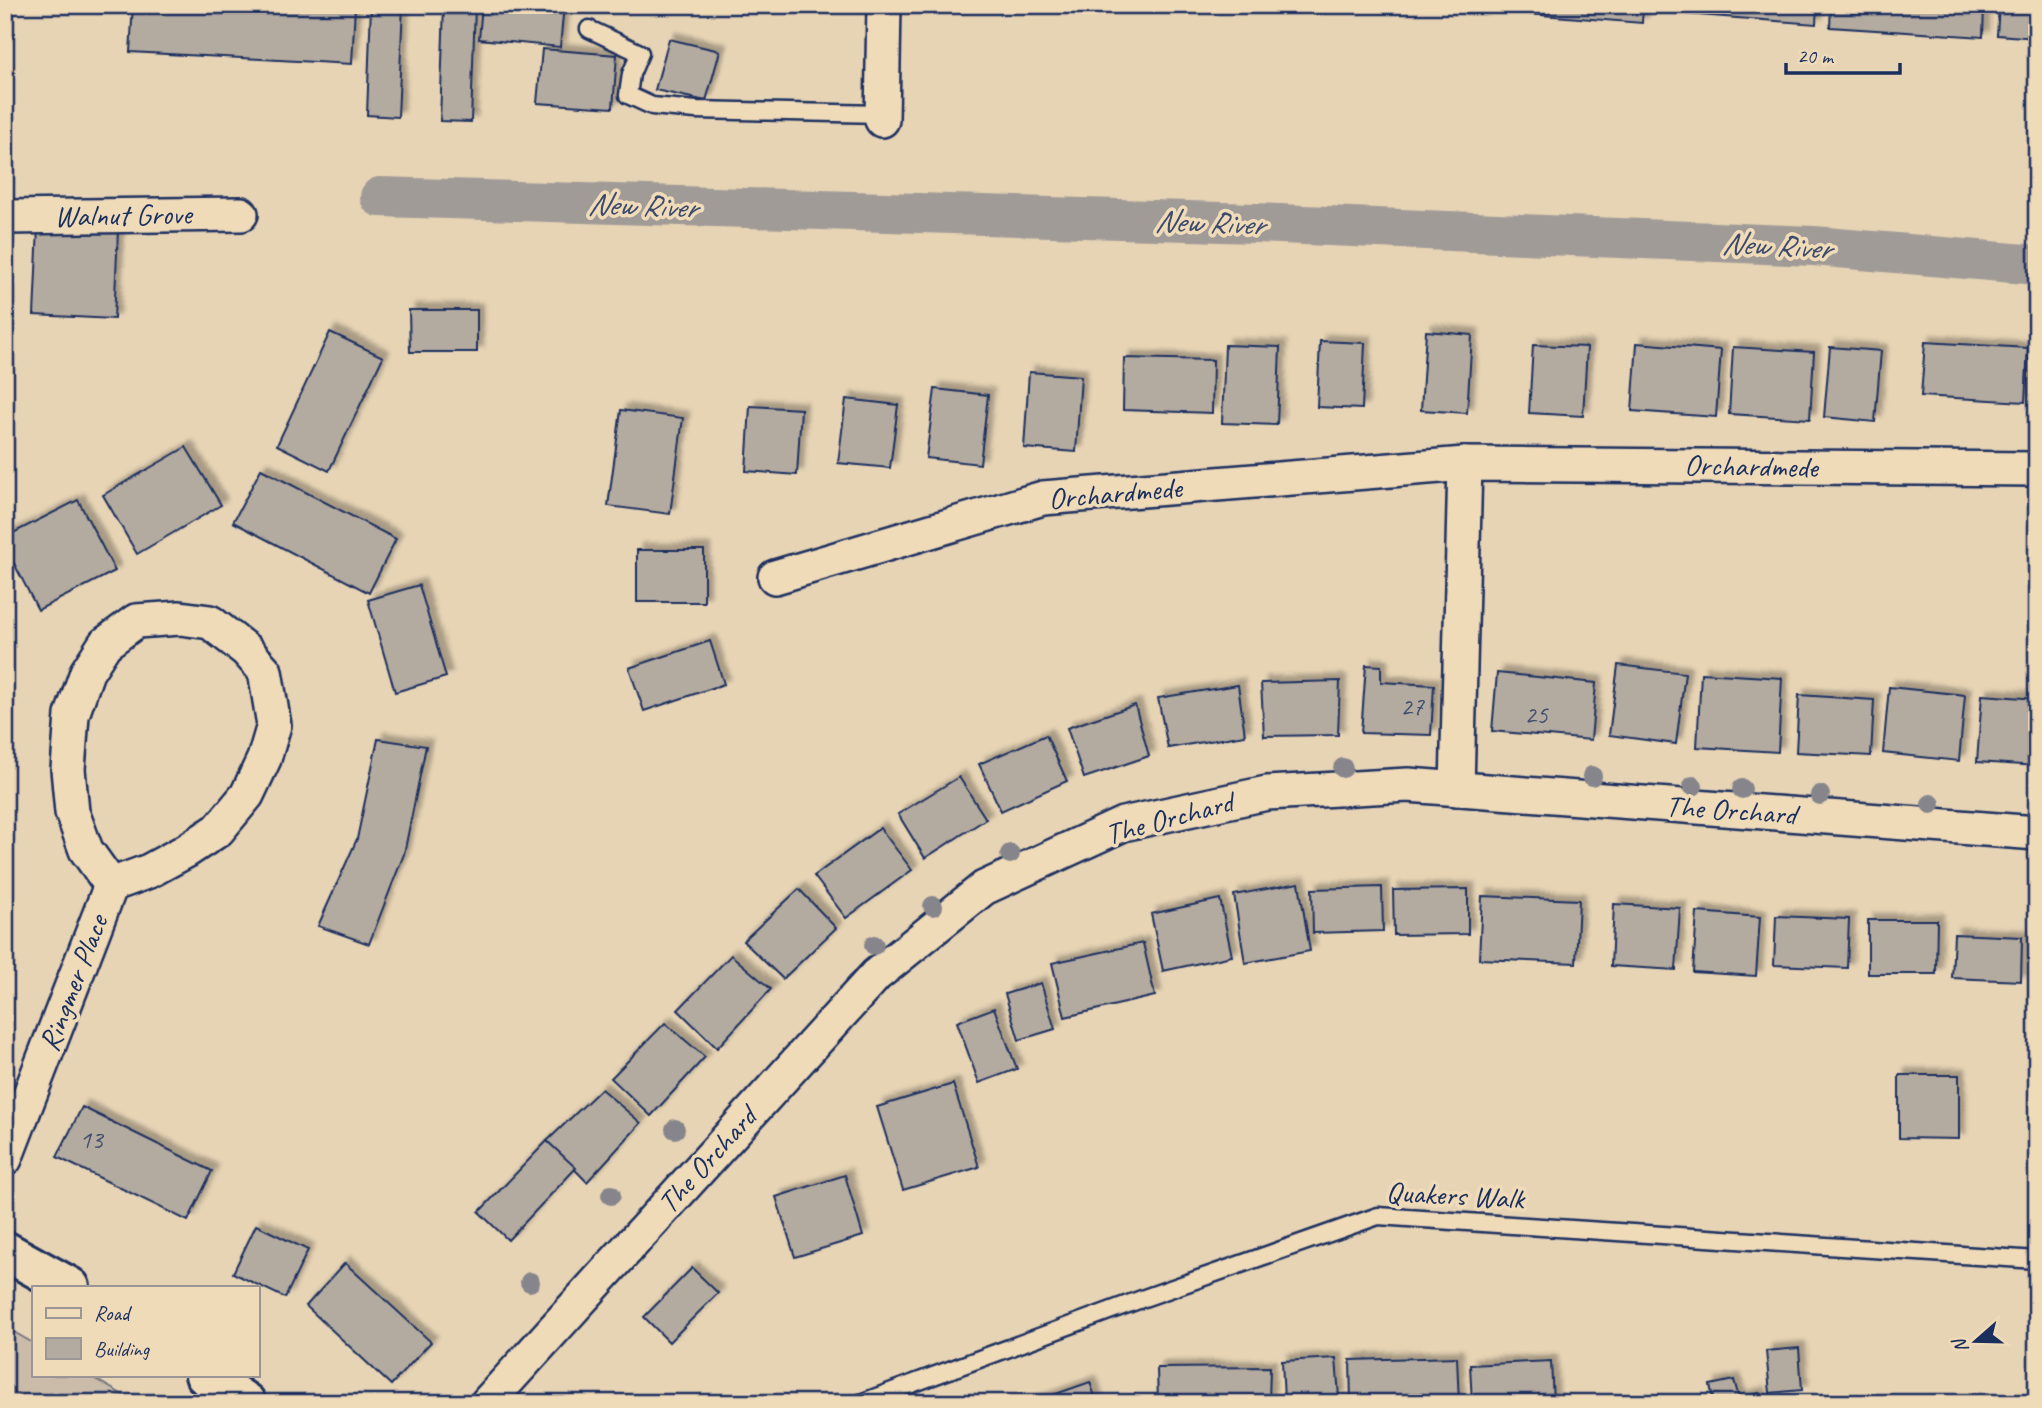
<svg xmlns="http://www.w3.org/2000/svg" width="2042" height="1408" viewBox="0 0 2042 1408" font-family="Caveat,sans-serif">
<defs>
<filter id="shadow"><feDropShadow dx="6" dy="-6" stdDeviation="2" flood-color="#0004"/></filter>
</defs>
<rect width="100%" height="100%" fill="#e7d4b5"/>
<filter id="ink" filterUnits="userSpaceOnUse"><feTurbulence type="fractalNoise" baseFrequency=".0143" numOctaves="2"/><feDisplacementMap in="SourceGraphic" scale="14" xChannelSelector="R" yChannelSelector="G"/><feConvolveMatrix kernelMatrix="1 2 1 2 8 2 1 2 1" color-interpolation-filters="sRGB"/></filter>
<g filter="url(#ink)">
<!-- green -->
<path fill="#cabca9" stroke="#727684" stroke-width="2" d="M5 1327 33 1343V1375H88L137 1403H5Z"/>
<g fill="none" stroke-linecap="round" stroke-linejoin="round">
<!-- canal -->
<path stroke="#a19b97" stroke-width="40" d="M380 197 1256 223 1814 246 2037 265"/>
</g>
<!-- building -->
<g fill="#b4aba0" stroke="#1b2f5e" stroke-width="2" filter="url(#shadow)">
<path d="M133 5H355L352 64 130 52Z"/>
<path d="M371 5H403L398 117 367 115Z"/>
<path d="M444 5H475L471 122 440 121Z"/>
<path d="M482 5H564L560 47 479 39Z"/>
<path d="M1415 5H1643L1642 23Z"/>
<path d="M1660 5H1817L1816 24 1660 12Z"/>
<path d="M1831 5H1984L1983 37 1830 27Z"/>
<path d="M1999 5H2037V38L1997 35Z"/>
<path d="M669 39 720 51 706 101 655 90Z"/>
<path d="M542 49 617 55 613 108 537 103Z"/>
<path d="M38 227 118 231 114 319 34 315Z"/>
<path d="M409 310H477V352H410Z"/>
<path d="M1426 331 1472 335 1467 413 1421 410Z"/>
<path d="M330 332 383 357 329 471 277 445Z"/>
<path d="M1320 341 1365 343 1362 409 1317 407Z"/>
<path d="M1925 342 2028 348 2025 402 1921 396Z"/>
<path d="M1637 343 1721 350 1716 417 1632 411Z"/>
<path d="M1225 345 1280 347 1277 425 1222 423Z"/>
<path d="M1533 345 1587 347 1583 416 1529 413Z"/>
<path d="M2033 345H2037V397L2032 396Z"/>
<path d="M1733 347 1814 352 1810 419 1729 414Z"/>
<path d="M1830 347 1881 351 1875 422 1824 417Z"/>
<path d="M1124 358 1213 360 1212 413 1123 410Z"/>
<path d="M1029 372 1081 376 1076 452 1024 448Z"/>
<path d="M935 389 988 395 980 464 926 458Z"/>
<path d="M846 399 898 405 890 468 838 463Z"/>
<path d="M750 406 801 409 797 475 746 471Z"/>
<path d="M621 410 683 418 670 514 608 506Z"/>
<path d="M186 447 221 505 137 554 103 495Z"/>
<path d="M261 469 396 539 369 593 233 522Z"/>
<path d="M78 500 115 571 38 610 5 546V537Z"/>
<rect x="637" y="550" width="67" height="52"/>
<path d="M419 585 446 677 395 692 368 600Z"/>
<path d="M710 641 724 684 644 711 629 668Z"/>
<path d="M1366 665 1381 666V682L1434 685 1431 735 1361 733Z"/>
<path d="M1618 665 1685 673 1676 744 1609 735Z"/>
<path d="M1497 673 1596 683 1591 740 1492 731Z"/>
<path d="M1701 673 1782 678 1778 752 1697 747Z"/>
<path d="M1340 681 1338 735 1264 736 1261 683Z"/>
<path d="M1238 685 1245 735 1168 748 1158 698Z"/>
<path d="M1889 687 1965 695 1959 761 1883 753Z"/>
<path d="M1799 695 1874 700 1871 756 1796 752Z"/>
<path d="M1982 695 2037 699V766L1977 762Z"/>
<path d="M1135 705 1149 756 1084 778 1067 728Z"/>
<path d="M1046 735 1067 781 1001 811 979 764Z"/>
<path d="M378 739 426 746 404 854 369 944 318 926 357 839Z"/>
<path d="M959 777 986 819 925 858 898 814Z"/>
<path d="M880 828 912 870 846 918 814 876Z"/>
<path d="M1299 883 1310 951 1245 963 1234 895Z"/>
<path d="M1382 887 1383 931 1313 933 1312 889Z"/>
<path d="M799 889 836 928 783 979 743 941Z"/>
<path d="M1468 889V934L1394 935 1393 890Z"/>
<path d="M1482 896 1579 900 1576 963 1479 959Z"/>
<path d="M1220 899 1232 956 1163 971 1151 914Z"/>
<path d="M1614 904 1680 908 1676 970 1611 966Z"/>
<path d="M1697 912 1760 917 1756 976 1693 972Z"/>
<path d="M1776 916 1849 919 1847 968 1774 965Z"/>
<path d="M1868 920H1937L1936 974H1868Z"/>
<path d="M1954 934 2022 937 2021 981 1952 978Z"/>
<path d="M1143 943 1155 996 1065 1017 1052 963Z"/>
<path d="M731 955 771 989 717 1048 678 1010Z"/>
<path d="M1041 983 1055 1029 1019 1040 1005 994Z"/>
<path d="M994 1008 1017 1069 979 1083 957 1022Z"/>
<path d="M665 1023 705 1057 651 1116 611 1078Z"/>
<path d="M1899 1075H1959V1139L1899 1138Z"/>
<path d="M953 1084 979 1167 903 1190 877 1107Z"/>
<path d="M601 1089 641 1123 587 1182 547 1141Z"/>
<path d="M82 1107 212 1171 188 1221 57 1157Z"/>
<path d="M547 1141 576 1168 508 1240 479 1212Z"/>
<path d="M845 1175 863 1236 795 1257 776 1197Z"/>
<path d="M256 1225 308 1250 285 1298 233 1273Z"/>
<path d="M345 1263 431 1342 391 1385 306 1306Z"/>
<path d="M692 1268 718 1293 669 1342 644 1317Z"/>
<path d="M1799 1348 1802 1390 1770 1393 1766 1351Z"/>
<path d="M1457 1357 1459 1403H1351L1350 1360Z"/>
<path d="M1336 1358 1339 1397 1284 1400 1282 1361Z"/>
<path d="M1551 1361 1553 1402 1472 1403 1470 1365Z"/>
<path d="M1270 1367 1269 1403H1158L1157 1368Z"/>
<path d="M1734 1380 1739 1398 1759 1393 1762 1403H1714L1710 1385Z"/>
<path d="M1090 1382 1097 1403H1030Z"/>
</g>
<g fill="none" stroke-linecap="round" stroke-linejoin="round">
<defs>
<g id="service">
<path d="M589 29 640 53 631 74 628 95 652 106 696 110 882 114"/>
<path d="M860 1403 1147 1297 1378 1216 2037 1260"/>
</g>
<g id="minor">
<path d="M882 120 884 5"/>
<path d="M5 217 241 214"/>
<path d="M775 577 1043 498 1465 464 2037 469"/>
<path d="M1457 789 1465 464"/>
<path d="M5 1159 111 885 149 871 186 851 218 830 247 795 264 759 274 725 265 671 246 650 210 622 180 618 136 621 105 644 87 672 72 715 68 769 72 812 86 850 111 885"/>
<path d="M487 1403 876 975 984 888 1123 824 1267 793 1408 785 2037 833"/>
</g>
<g id="tertiary">
<path d="M5 1251 70 1287"/>
<path d="M205 1375 246 1403"/>
</g>
</defs>
<!-- service casing -->
<use href="#service" stroke="#1b2f5e" stroke-width="21"/>
<!-- minor casing -->
<use href="#minor" stroke="#1b2f5e" stroke-width="38"/>
<!-- tertiary casing -->
<use href="#tertiary" stroke="#1b2f5e" stroke-width="44"/>
<!-- service -->
<use href="#service" stroke="#f0dbb9" stroke-width="16"/>
<!-- minor -->
<use href="#minor" stroke="#f0dbb9" stroke-width="33"/>
<!-- tertiary -->
<use href="#tertiary" stroke="#f0dbb9" stroke-width="38"/>
</g>
<!-- trees -->
<g fill="#85858b">
<circle cx="1343" cy="768" r="10"/>
<circle cx="1592" cy="776" r="10"/>
<circle cx="1693" cy="786" r="10"/>
<circle cx="1742" cy="789" r="10"/>
<circle cx="1820" cy="795" r="10"/>
<circle cx="1931" cy="804" r="10"/>
<circle cx="1010" cy="854" r="10"/>
<circle cx="933" cy="906" r="10"/>
<circle cx="874" cy="945" r="10"/>
<circle cx="675" cy="1129" r="10"/>
<circle cx="611" cy="1195" r="10"/>
<circle cx="530" cy="1282" r="10"/>
</g>
</g>
<g text-anchor="middle" stroke-width="7" stroke-linejoin="round" paint-order="stroke">
<!-- number labels -->
<g font-size="26" fill="#414e6e">
<text x="1412" y="715">27</text>
<text x="1536" y="723">25</text>
<text x="91" y="1148">13</text>
</g>
<!-- street labels -->
<g font-size="30" fill="#1b2f5e" stroke="#f0dbb9">
<text transform="translate(123 215) rotate(-1)" y="10">Walnut Grove</text>
<text transform="translate(1751 466) rotate(1)" y="10">Orchardmede</text>
<text transform="translate(1115 493) rotate(-5)" y="10">Orchardmede</text>
<text transform="translate(1731 810) rotate(4)" y="10">The Orchard</text>
<text transform="translate(1169 818) rotate(-15)" y="10">The Orchard</text>
<text transform="translate(73 983) rotate(-69)" y="10">Ringmer Place</text>
<text transform="translate(707 1160) rotate(-48)" y="10">The Orchard</text>
<text transform="translate(1455 1195) rotate(3)" y="10">Quakers Walk</text>
</g>
<!-- water labels -->
<g font-size="32" font-style="italic" fill="#3c4a6c" stroke="#f0dbb9">
<text transform="translate(642 205) rotate(2)" y="11">New River</text>
<text transform="translate(1209 222) rotate(2)" y="11">New River</text>
<text transform="translate(1776 245) rotate(3)" y="11">New River</text>
</g>
</g>
<!-- margin -->
<rect width="2042" height="1408" fill="none" stroke="#f0dbb9" stroke-width="28"/>
<rect x="14" y="14" width="2014" height="1380" fill="none" stroke="#1b2f5e" stroke-width="2.5" filter="url(#ink)"/>
<!-- legend -->
<rect x="32" y="1286" width="228" height="91" fill="#f0dbb9" stroke="#9b9695" stroke-width="2"/>
<rect x="46" y="1308" width="35" height="10" fill="#f0dbb9" stroke="#9b9695" stroke-width="2"/>
<text x="94" y="1320" font-size="21" fill="#1b2f5e">Road</text>
<rect x="46" y="1338" width="35" height="21" fill="#b4aba0" stroke="#9b9695" stroke-width="2"/>
<text x="94" y="1356" font-size="21" fill="#1b2f5e">Building</text>
<!-- north arrow -->
<g transform="translate(1976 1341) rotate(250)" stroke="#f0dbb9" stroke-width="5" paint-order="stroke">
<path d="M0-5L12 26L0 18L-12 26Z" fill="#1b2f5e"/>
<text y="-10" font-size="19" font-weight="bold" text-anchor="middle" fill="#1b2f5e">N</text>
</g>
<!-- scale -->
<path d="M1786 63v10h114v-10" fill="none" stroke="#1b2f5e" stroke-width="3.5"/>
<text x="1797" y="63" font-size="21" fill="#1b2f5e" stroke="#f0dbb9" stroke-width="5" paint-order="stroke">20 m</text>
</svg>
